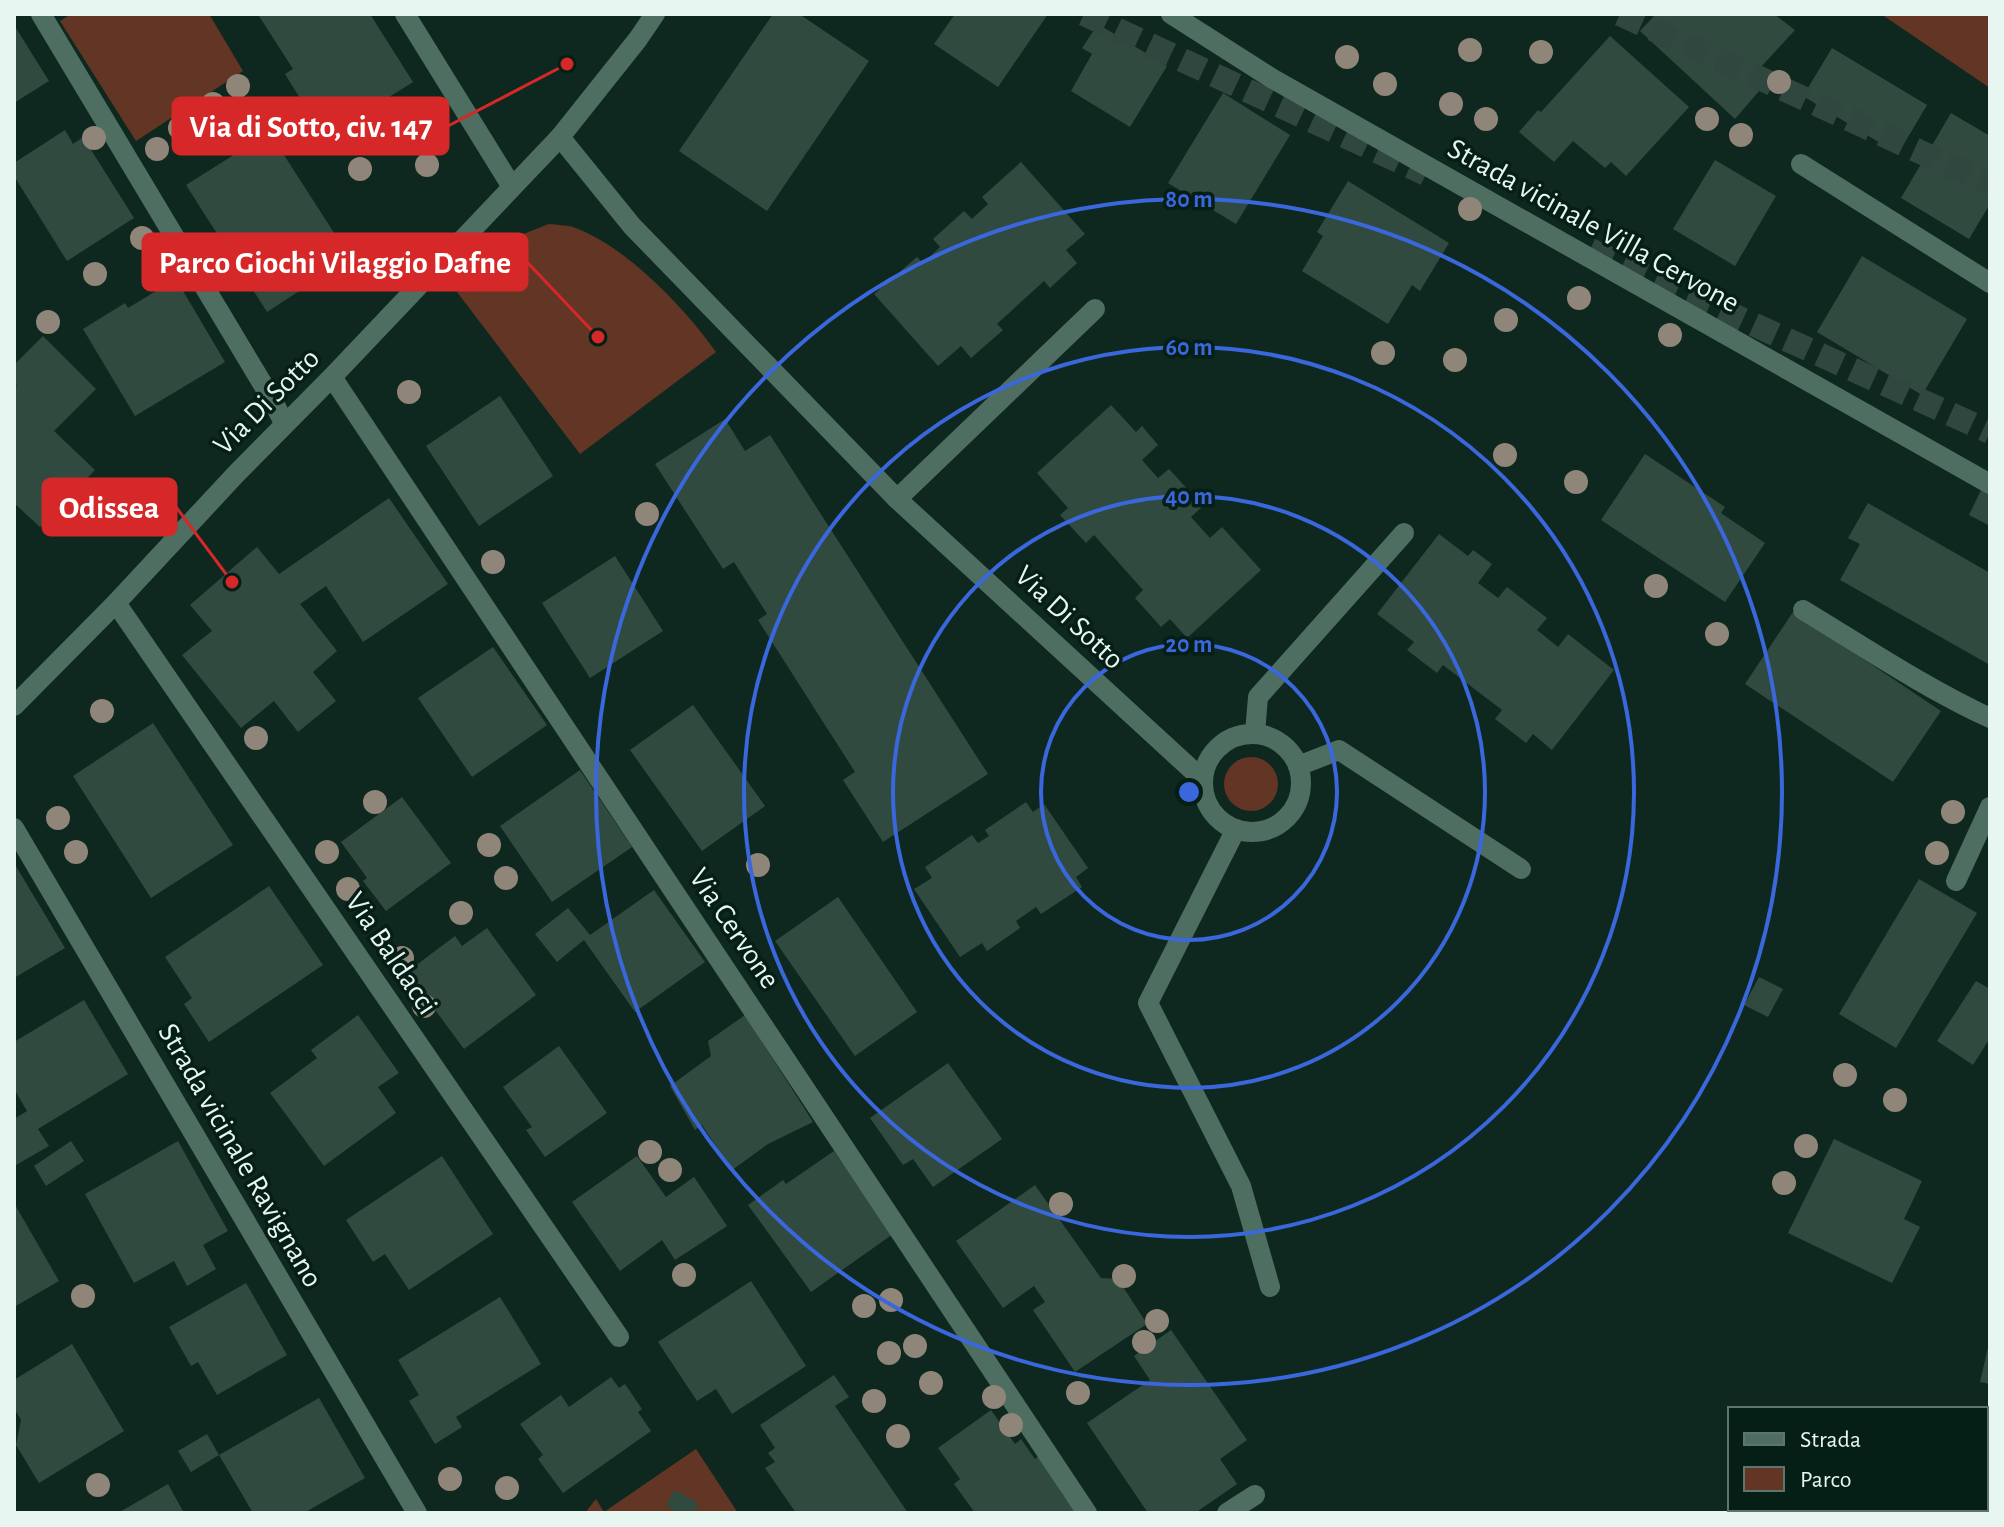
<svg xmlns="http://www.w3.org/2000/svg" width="2004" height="1527" viewBox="0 0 2004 1527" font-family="'Alegreya Sans',sans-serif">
<rect width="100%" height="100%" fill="#0f281f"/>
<!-- green -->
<g fill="#623524">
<path d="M71 14H209L243 71 136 141 60 21Z"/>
<path d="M1881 14H1990V88Z"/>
<path d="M549 224C557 225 566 225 573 227 626 246 684 307 716 352L580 454 457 292 518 236Z"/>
<circle cx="1251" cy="784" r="27"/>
<path d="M696 1449 738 1513H585L596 1499 604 1512Z"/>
</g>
<!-- building -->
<g fill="#314a40">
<path d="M262 14H370L413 82 370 109 378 122 333 151 285 74 293 69 259 16Z"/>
<path d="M773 14H799L869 61 767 211 679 151Z"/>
<path d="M955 14H1048L998 87 934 44Z"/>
<path d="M1656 14H1774L1795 30 1750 79 1760 90 1735 119 1640 31Z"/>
<path d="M1098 24 1167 66 1130 127 1071 91 1092 54 1082 48Z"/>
<path d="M14 25 49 81 14 103Z"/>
<path d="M1610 36 1689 107 1626 176 1611 162 1605 168 1573 141 1554 162 1519 132 1538 110 1541 112Z"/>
<path d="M1832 48 1927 105 1898 154 1803 96Z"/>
<path d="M1223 93 1290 135 1236 224 1168 183Z"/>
<path d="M1951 113 1990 136V204L1969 239 1901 198Z"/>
<path d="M65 130 73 144 83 137 134 218 67 261 14 176V163Z"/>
<path d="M275 141 345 250 310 272 313 282 267 312 186 185 251 144 256 153Z"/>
<path d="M1715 160 1776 196 1735 266 1673 229Z"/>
<path d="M1021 162 1085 234 1066 250 1077 263 1050 288 1044 281 997 324 1003 330 971 358 961 346 938 366 874 294 917 257 923 263 940 247 933 239 964 211 972 219 988 204 982 197Z"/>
<path d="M1348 181 1449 243 1420 291 1412 285 1388 324 1302 271 1323 236 1317 232Z"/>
<path d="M1862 256 1967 319 1922 395 1817 332Z"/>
<path d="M176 279 225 362 135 416 83 329 125 303 128 308Z"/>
<path d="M43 336 96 389 54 431 95 470 40 527 14 503V389L17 386 14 383V365Z"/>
<path d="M500 396 553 476 479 526 426 446Z"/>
<path d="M1111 405 1136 432 1142 426 1158 445 1142 460 1158 478 1169 469 1203 506 1191 517 1210 538 1222 527 1261 570 1187 638 1170 619 1161 627 1135 598 1143 590 1094 535 1086 543 1060 515 1068 508 1037 473Z"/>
<path d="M725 419 745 451 770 435 988 774 883 842 843 780 855 772 758 620 767 614 734 562 723 569 655 464Z"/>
<path d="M1645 454 1725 507 1721 513 1765 543 1725 602 1601 520Z"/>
<path d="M1982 488 1990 492V526L1969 515Z"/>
<path d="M389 498 448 584 363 642 326 586 300 604 337 651 313 672 336 701 298 732 274 701 241 728 182 655 212 631 190 605 257 547 279 574Z"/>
<path d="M1868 503 1990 573V665L1840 580 1860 544 1848 538Z"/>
<path d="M1439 534 1468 556 1473 550 1492 564 1478 583 1498 598 1507 587 1547 618 1537 630 1558 647 1568 634 1614 670 1552 750 1533 734 1526 743 1495 719 1502 710 1443 665 1437 673 1407 650 1414 642 1377 614Z"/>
<path d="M615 556 663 631 590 678 542 603Z"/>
<path d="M1793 612 1941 711 1893 782 1745 684Z"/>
<path d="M493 647 547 725 472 777 418 698Z"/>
<path d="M693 705 765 806 702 851 630 750Z"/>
<path d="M153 723 233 845 151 898 73 776Z"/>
<path d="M580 770 632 847 552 902 500 826Z"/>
<path d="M402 797 451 863 386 911 363 881 367 878 341 842Z"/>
<path d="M1026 802 1033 812 1044 804 1088 868 1076 877 1082 887 1041 914 1036 907 1016 921 1020 928 987 951 982 943 960 957 914 889 932 878 925 867 972 835 978 843 989 836 985 830Z"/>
<path d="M14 863 65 948 14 978Z"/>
<path d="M1919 879 1977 913 1896 1048 1839 1014Z"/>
<path d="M269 886 323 965 209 1042 184 1004 192 998 165 957Z"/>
<path d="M654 890 705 962 635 1012 584 940 557 962 535 934 568 908 590 935Z"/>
<path d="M838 897 917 1012 855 1056 775 941Z"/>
<path d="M487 928 536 995 464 1049 407 972 455 936 462 946Z"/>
<path d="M1759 977 1783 989 1768 1017 1744 1005Z"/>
<path d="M1976 981 1990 989V1038L1973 1065 1937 1041Z"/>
<path d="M84 1000 128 1074 38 1129 49 1146 16 1165 14 1162V1119L27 1111 14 1089V1042Z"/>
<path d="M358 1015 399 1073 378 1087 396 1113 324 1166 270 1093 317 1058 311 1050Z"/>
<path d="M745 1015 813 1122 768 1144 732 1170 702 1125 695 1130 670 1086 711 1056 708 1041Z"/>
<path d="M559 1046 607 1113 545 1157 526 1130 532 1127 503 1087Z"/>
<path d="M948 1063 1002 1139 933 1187 913 1159 903 1165 870 1118Z"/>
<path d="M1834 1139 1922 1181 1904 1219 1920 1227 1892 1283 1788 1233Z"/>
<path d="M71 1141 84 1161 46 1186 34 1166Z"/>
<path d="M178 1141 228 1231 203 1245 216 1269 187 1286 174 1261 134 1283 85 1194Z"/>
<path d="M834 1151 893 1234 811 1292 748 1205 783 1180 786 1184Z"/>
<path d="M442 1156 493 1234 409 1290 385 1254 373 1262 346 1220Z"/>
<path d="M637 1156 666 1197 694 1177 727 1226 675 1260 662 1240 620 1271 572 1202Z"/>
<path d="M1035 1185 1101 1278 1118 1279 1147 1324 1075 1372 1033 1310 1045 1302 1034 1286 1003 1308 956 1241Z"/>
<path d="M14 1203 59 1281 14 1307Z"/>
<path d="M751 1281 806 1366 732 1414 716 1389 697 1401 658 1342Z"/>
<path d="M246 1283 287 1355 217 1395 198 1362 191 1366 169 1327Z"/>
<path d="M500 1297 541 1364 456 1417 462 1427 435 1444 409 1401 419 1395 398 1360Z"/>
<path d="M1171 1330 1247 1440 1220 1459 1237 1484 1195 1513H1148L1087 1423 1150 1380 1134 1356Z"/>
<path d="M1989 1343H1990V1384L1980 1382Z"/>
<path d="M72 1344 124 1431 39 1483 16 1445 21 1420 14 1408V1380Z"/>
<path d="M834 1375 849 1397 835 1406 908 1513H796L765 1468 775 1462 768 1453 775 1448 760 1425Z"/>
<path d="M611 1377 619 1388 625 1384 642 1409 638 1412 651 1431 563 1493 538 1459 543 1455 520 1424 561 1395 569 1407Z"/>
<path d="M319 1398 365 1478 304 1513H253L219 1455Z"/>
<path d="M991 1410 1015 1444 1021 1439 1035 1459 1041 1454 1065 1487 1060 1491 1076 1513H975L954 1484 960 1479 938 1448Z"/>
<path d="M207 1434 219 1455 191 1472 178 1451Z"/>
<path d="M168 1484 184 1513H118Z"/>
<path d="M675 1490 699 1504 693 1513H678L666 1505Z"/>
</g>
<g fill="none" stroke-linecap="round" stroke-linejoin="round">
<!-- highway-tunnel -->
<g stroke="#2f473e" stroke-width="24" stroke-dasharray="24 12" stroke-linecap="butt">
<path d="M1084 14 1426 174"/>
<path d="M1620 14 1990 184"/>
<path d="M1590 250 1990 432"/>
</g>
<!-- minor -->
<g stroke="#4d6e61" stroke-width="20">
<path d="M41 14 274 403 284 423"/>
<path d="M405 14 512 187"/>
<path d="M1171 14 1273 79 1990 484"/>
<path d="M560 137 632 226 897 499 1203 780"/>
<path d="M1801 164 1990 283"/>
<path d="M332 377 1087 1513"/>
<path d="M897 499 1095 309"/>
<path d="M116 603 619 1337"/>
<path d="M1803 610C1864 647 1925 688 1990 718"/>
<path d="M14 706 116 603 236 474 332 377 560 137 638 39 655 14"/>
<path d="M1255 733 1258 697 1404 533"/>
<circle cx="1252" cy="783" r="49"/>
<path d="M1298 766 1339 750 1521 869"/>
<path d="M14 828 417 1513"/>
<path d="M1236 829 1148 1003 1241 1186 1270 1287"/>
<path d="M1956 881 1990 807"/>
<path d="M1227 1513 1255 1495"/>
</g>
</g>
<!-- trees -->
<g fill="#908579">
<circle cx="1470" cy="50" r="12"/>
<circle cx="1541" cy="52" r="12"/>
<circle cx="1347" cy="57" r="12"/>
<circle cx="1779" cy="82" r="12"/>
<circle cx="1385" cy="84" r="12"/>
<circle cx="238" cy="86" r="12"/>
<circle cx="213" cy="104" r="12"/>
<circle cx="1451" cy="104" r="12"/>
<circle cx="1486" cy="119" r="12"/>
<circle cx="1707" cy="119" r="12"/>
<circle cx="180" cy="128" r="12"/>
<circle cx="1741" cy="135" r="12"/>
<circle cx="94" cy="138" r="12"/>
<circle cx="157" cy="149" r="12"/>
<circle cx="427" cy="165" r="12"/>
<circle cx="360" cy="169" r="12"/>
<circle cx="1470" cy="209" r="12"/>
<circle cx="142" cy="238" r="12"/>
<circle cx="95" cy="274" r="12"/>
<circle cx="1579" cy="298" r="12"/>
<circle cx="1506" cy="320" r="12"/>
<circle cx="48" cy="322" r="12"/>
<circle cx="1670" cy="335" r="12"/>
<circle cx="1383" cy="353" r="12"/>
<circle cx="1455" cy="360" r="12"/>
<circle cx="409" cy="392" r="12"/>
<circle cx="1505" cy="455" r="12"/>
<circle cx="1576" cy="482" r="12"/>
<circle cx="647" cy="514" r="12"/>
<circle cx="493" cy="562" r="12"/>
<circle cx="1656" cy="586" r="12"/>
<circle cx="1717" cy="634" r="12"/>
<circle cx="102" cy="711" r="12"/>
<circle cx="256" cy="738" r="12"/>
<circle cx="375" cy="802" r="12"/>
<circle cx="1953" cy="812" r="12"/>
<circle cx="58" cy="818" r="12"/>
<circle cx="489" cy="845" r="12"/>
<circle cx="76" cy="852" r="12"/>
<circle cx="327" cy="852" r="12"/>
<circle cx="1937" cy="853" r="12"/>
<circle cx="758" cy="865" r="12"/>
<circle cx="506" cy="878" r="12"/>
<circle cx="348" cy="889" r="12"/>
<circle cx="461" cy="913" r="12"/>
<circle cx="402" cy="958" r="12"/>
<circle cx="424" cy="1006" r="12"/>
<circle cx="1845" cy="1075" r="12"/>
<circle cx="1895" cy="1100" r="12"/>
<circle cx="1806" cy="1146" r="12"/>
<circle cx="650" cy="1152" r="12"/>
<circle cx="670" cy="1170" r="12"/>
<circle cx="1784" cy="1183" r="12"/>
<circle cx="1061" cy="1204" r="12"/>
<circle cx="684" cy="1275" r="12"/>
<circle cx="1124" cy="1276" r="12"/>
<circle cx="83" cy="1296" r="12"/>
<circle cx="891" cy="1300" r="12"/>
<circle cx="864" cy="1306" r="12"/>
<circle cx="1157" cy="1321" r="12"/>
<circle cx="1144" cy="1342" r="12"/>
<circle cx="915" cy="1346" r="12"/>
<circle cx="889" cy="1353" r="12"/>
<circle cx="931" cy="1383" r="12"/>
<circle cx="1078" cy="1393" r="12"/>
<circle cx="994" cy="1397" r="12"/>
<circle cx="874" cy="1401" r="12"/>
<circle cx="1011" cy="1425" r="12"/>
<circle cx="898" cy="1436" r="12"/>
<circle cx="450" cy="1479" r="12"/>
<circle cx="98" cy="1485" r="12"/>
<circle cx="507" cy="1488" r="12"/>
</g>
<!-- distance rings -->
<g fill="none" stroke="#3b67dc" stroke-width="4">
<circle cx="1189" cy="792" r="148"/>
<circle cx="1189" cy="792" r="296"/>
<circle cx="1189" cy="792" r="445"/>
<circle cx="1189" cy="792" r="593"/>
</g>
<g text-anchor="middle" stroke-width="7" stroke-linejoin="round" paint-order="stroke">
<!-- street labels -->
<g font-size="30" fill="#e7f6f0" stroke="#051e16">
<text transform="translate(1594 225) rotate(29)" y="10">Strada vicinale Villa Cervone</text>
<text transform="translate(266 401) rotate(-45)" y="10">Via Di Sotto</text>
<text transform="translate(1070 617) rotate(43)" y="10">Via Di Sotto</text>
<text transform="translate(735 928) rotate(56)" y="10">Via Cervone</text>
<text transform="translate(392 953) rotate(56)" y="10">Via Baldacci</text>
<text transform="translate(241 1155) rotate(60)" y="10">Strada vicinale Ravignano</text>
</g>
</g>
<circle cx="1189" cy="792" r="12" fill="#3b67dc" stroke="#051e16" stroke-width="4"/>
<g font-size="24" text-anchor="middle" font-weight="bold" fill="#3b67dc" stroke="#051e16" stroke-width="7" stroke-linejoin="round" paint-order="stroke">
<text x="1189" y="207">80 m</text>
<text x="1189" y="355">60 m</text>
<text x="1189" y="504">40 m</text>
<text x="1189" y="652">20 m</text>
</g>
<!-- callouts -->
<path fill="none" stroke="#d62828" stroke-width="3" d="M567 64L448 126M598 337L527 262M232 582L176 507"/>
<g fill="#d62828" stroke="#051e16" stroke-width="3">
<circle cx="567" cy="64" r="8"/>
<circle cx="598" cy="337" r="8"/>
<circle cx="232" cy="582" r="8"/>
</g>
<g fill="#d62828" stroke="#d62828" stroke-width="3">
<rect x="173" y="98" width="275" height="56" rx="8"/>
<rect x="143" y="234" width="384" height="56" rx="8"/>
<rect x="43" y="479" width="133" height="56" rx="8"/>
</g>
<g font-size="32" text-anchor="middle" font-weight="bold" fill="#fff">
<text x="311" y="137">Via di Sotto, civ. 147</text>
<text x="335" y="273">Parco Giochi Vilaggio Dafne</text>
<text x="109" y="518">Odissea</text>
</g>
<!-- border -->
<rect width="2004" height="1527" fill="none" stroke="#e7f6f0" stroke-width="32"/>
<!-- legend -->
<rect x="1728" y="1407" width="260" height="104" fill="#051e16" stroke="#5f746d" stroke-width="2"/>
<rect x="1744" y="1433" width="40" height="12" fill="#4d6e61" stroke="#5f746d" stroke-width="2"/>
<text x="1800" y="1447" font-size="24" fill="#e7f6f0">Strada</text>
<rect x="1744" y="1467" width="40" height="24" fill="#623524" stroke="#5f746d" stroke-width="2"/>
<text x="1800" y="1487" font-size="24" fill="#e7f6f0">Parco</text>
</svg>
